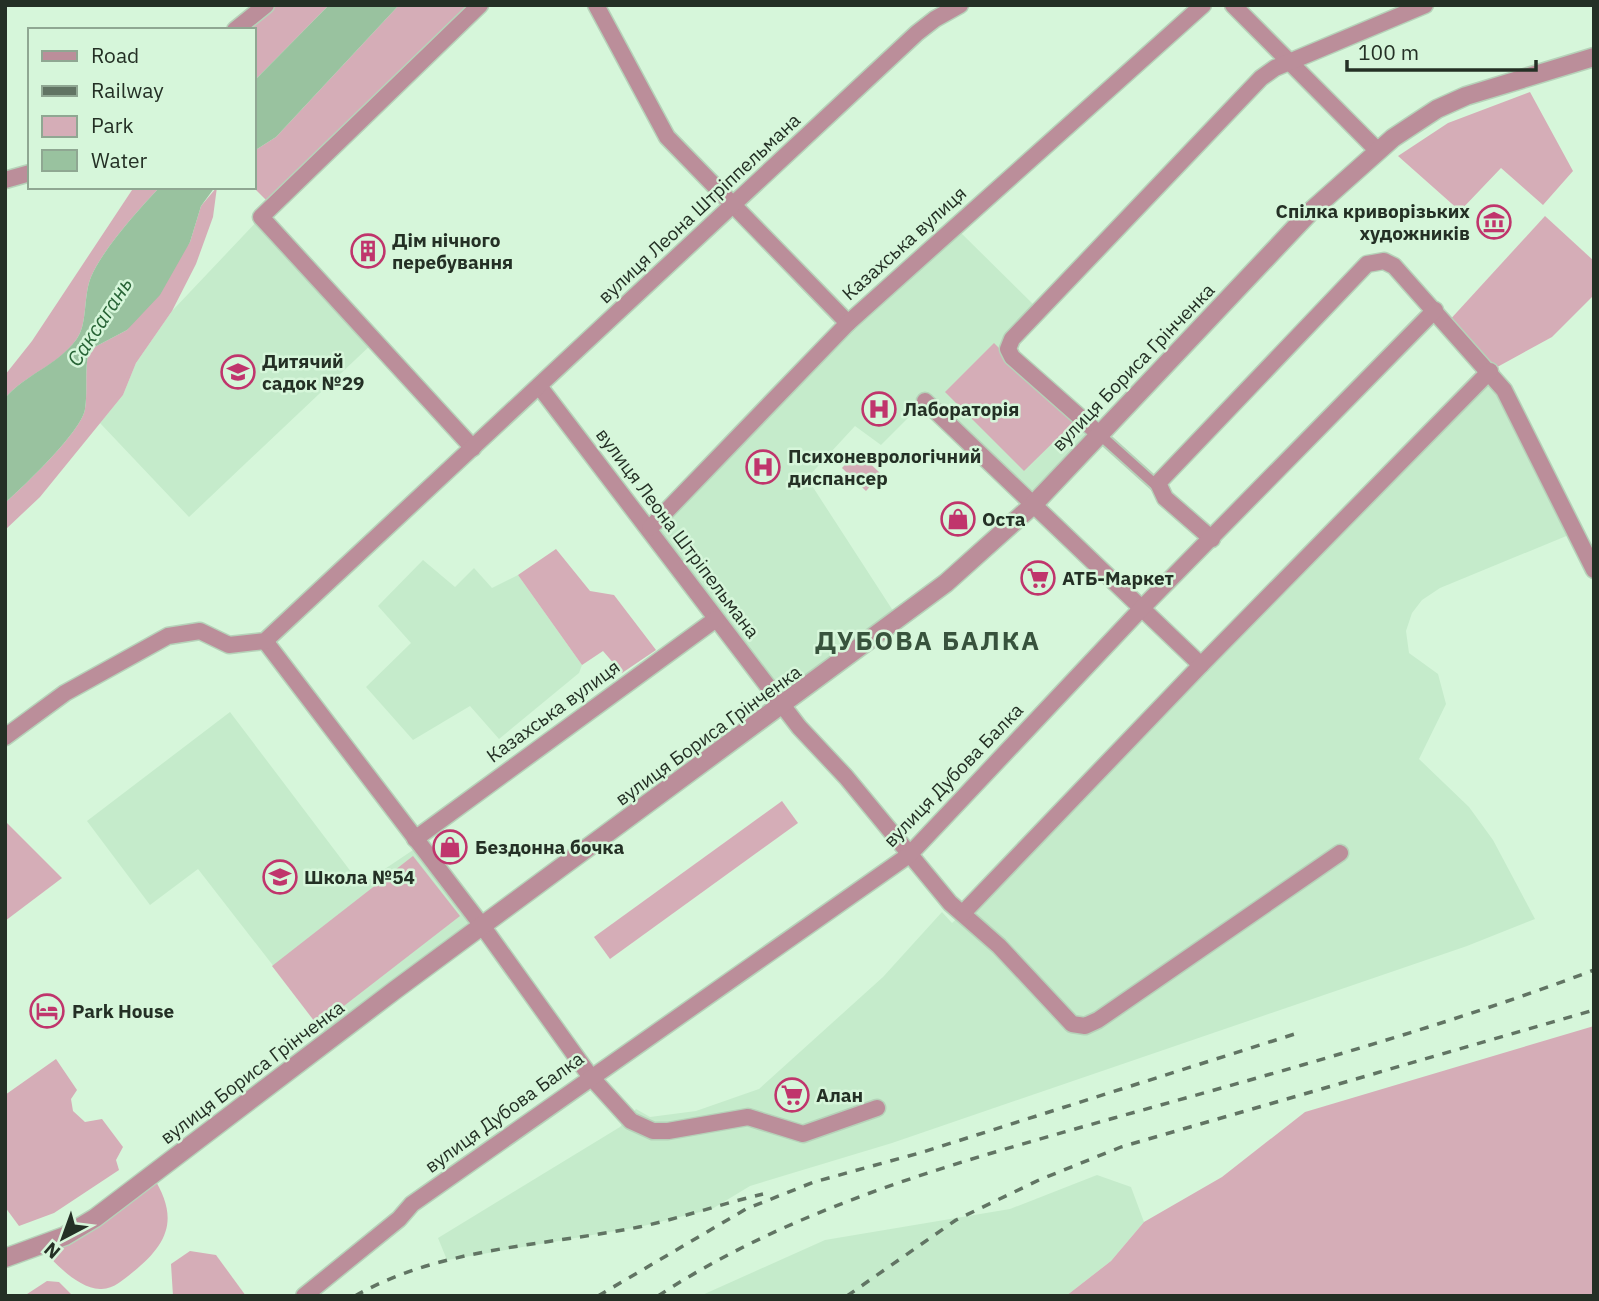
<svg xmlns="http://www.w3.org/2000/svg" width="1599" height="1301" viewBox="0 0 1599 1301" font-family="'IBM Plex Sans',sans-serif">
<rect width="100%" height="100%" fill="#d6f6da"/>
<!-- built -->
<g fill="#c5ebcb">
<path d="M261 217 374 342 189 517 100 423 123 395 136 363 172 311Z"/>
<path d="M954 226 1039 310 1008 344 1098 433 1033 504 925 401 881 445 855 426 807 478 899 620 782 707 650 528Z"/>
<path d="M1490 371 1576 532 1440 588 1422 600 1412 613 1406 631 1409 653 1438 674 1446 704 1419 759 1469 807 1493 840 1535 919 1467 946 892 1143 750 1186 712 1209 639 1227 447 1260 438 1238 620 1127 636 1109 650 1117 696 1111 759 1089 883 977 942 912 952 923 963 913Z"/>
<path d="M423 560 455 587 474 568 492 588 518 575 582 665 579 673 499 739 470 706 413 740 366 687 411 643 378 606Z"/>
<path d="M230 712 361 885 419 846 483 927 330 1039 198 869 150 905 87 821Z"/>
<path d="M1097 1175 1131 1187 1144 1222 1111 1261 1066 1296H700L825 1240 1010 1209Z"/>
</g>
<!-- green -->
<g fill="#d5adb7">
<path d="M266 5H329L254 81V30H235Z"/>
<path d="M399 5H480L272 206 253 187 254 151 276 137Z"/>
<path d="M1530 92 1573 171 1543 205 1501 168 1460 211 1398 156 1448 123Z"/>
<path d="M134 187H160C138 210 103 249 91 277 83 296 88 325 76 340 57 366 26 374 5 398V375L32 341Z"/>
<path d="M217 187 213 217 196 264 172 311 136 363 123 395 40 497 5 530V503C23 487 82 431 85 409 88 389 84 371 89 350L127 330 190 242 201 206Z"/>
<path d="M1545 216 1594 261V295L1552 337 1490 371 1447 323Z"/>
<path d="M994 343 1073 423 1024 471 945 392Z"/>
<path d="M857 451 881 474 866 491 842 468Z"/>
<path d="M556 549 590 591 614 595 656 650 622 673 603 651 582 665 518 575Z"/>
<path d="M782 801 798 823 610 959 594 937Z"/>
<path d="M5 821 62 878 5 921Z"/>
<path d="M413 856 460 916 318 1026 272 966Z"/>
<path d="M1594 1026V1296H1066L1111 1261 1144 1222 1222 1177 1305 1112Z"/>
<path d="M56 1059 77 1090 71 1099 73 1111 85 1122 102 1119 123 1147 116 1160 119 1170 54 1213 19 1226 5 1207V1095Z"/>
<path d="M152 1175C179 1217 170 1242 133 1272 124 1279 113 1290 100 1289 77 1288 54 1262 39 1246Z"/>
<path d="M190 1251 216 1255 246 1296H173L171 1264Z"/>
<path d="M47 1281 59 1282 73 1296H24Z"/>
</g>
<!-- water -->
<g fill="#99c29f">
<path d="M329 5H399L276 137 254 151V81Z"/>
<path d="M160 187H215L201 206 190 242 160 295 127 330 89 350C84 371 88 389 85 409 82 431 23 487 5 503V398C26 374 56 366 76 340 88 325 83 296 91 277 103 249 138 210 160 187Z"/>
</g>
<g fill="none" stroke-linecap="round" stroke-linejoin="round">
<defs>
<path id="pedestrian" d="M1098 433 1158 487"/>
<g id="minor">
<path d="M596 5 667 137 848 323"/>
<path d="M1233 5 1377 150"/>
<path d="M235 30 266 5"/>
<path d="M5 180 30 173"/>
<path d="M539 386 799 727 846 777 950 903 999 946 1072 1024 1085 1026 1098 1020 1340 853"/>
<path d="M925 401 1201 665"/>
<path d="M1098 433 1012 357 1008 349 1012 339 1261 78 1275 68 1425 5"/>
<path d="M473 448 261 217 480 5"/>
<path d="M650 528 848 323 1203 5"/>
<path d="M1212 539 1165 498 1158 483 1367 264 1384 261 1394 266 1504 390 1594 570"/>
<path d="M265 641 483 927 590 1076 631 1121 653 1131H668L748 1117 803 1134 877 1108"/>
<path d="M5 737 65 693 168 636 200 631 229 645 265 641 917 33 935 19 960 5"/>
<path d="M415 839 716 619"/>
<path d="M963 913 1201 665 1490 371"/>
<path d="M304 1296 399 1219 412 1204 909 855 1141 609 1435 310"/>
</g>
<path id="tertiary" d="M5 1258 65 1236 95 1218 395 990 946 583 1033 505 1311 211 1393 138 1437 109 1466 96 1594 57"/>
</defs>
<!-- pedestrian casing -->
<use href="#pedestrian" stroke="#b6d2b9" stroke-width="14"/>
<!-- minor casing -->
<use href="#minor" stroke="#b6d2b9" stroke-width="19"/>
<!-- tertiary casing -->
<use href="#tertiary" stroke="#b6d2b9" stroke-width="21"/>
<!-- pedestrian -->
<use href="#pedestrian" stroke="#bb8e9a" stroke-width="10"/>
<!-- minor -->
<use href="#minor" stroke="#bb8e9a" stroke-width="16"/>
<!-- tertiary -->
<use href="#tertiary" stroke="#bb8e9a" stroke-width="18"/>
<!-- rail -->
<g stroke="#617463" stroke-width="3.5" stroke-dasharray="9 9" stroke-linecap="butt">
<path d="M355 1296C441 1247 544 1246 639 1227 681 1218 721 1204 763 1194"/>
<path d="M598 1296 746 1209 814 1182 923 1152 1301 1032"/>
<path d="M658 1296C795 1206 958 1162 1114 1118 1275 1073 1438 1029 1594 970"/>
<path d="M847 1296 956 1220 1039 1180 1121 1147 1594 1010"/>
</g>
</g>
<!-- icons -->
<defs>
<symbol id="museum-ring" viewBox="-11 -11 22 22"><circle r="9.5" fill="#d6f6da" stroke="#c0356c" stroke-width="1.5"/><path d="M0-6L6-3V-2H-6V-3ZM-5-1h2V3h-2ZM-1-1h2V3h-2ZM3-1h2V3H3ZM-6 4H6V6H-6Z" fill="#c0356c"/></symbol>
<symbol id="building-ring" viewBox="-11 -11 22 22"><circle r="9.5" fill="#d6f6da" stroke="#c0356c" stroke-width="1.5"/><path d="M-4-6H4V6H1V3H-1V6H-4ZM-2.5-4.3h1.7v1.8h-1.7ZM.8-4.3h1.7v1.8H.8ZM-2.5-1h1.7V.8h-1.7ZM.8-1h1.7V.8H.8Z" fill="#c0356c"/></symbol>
<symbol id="school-ring" viewBox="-11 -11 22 22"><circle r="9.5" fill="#d6f6da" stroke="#c0356c" stroke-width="1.5"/><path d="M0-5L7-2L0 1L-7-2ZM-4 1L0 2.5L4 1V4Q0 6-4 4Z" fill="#c0356c"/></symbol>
<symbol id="hospital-ring" viewBox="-11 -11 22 22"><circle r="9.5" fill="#d6f6da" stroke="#c0356c" stroke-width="1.5"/><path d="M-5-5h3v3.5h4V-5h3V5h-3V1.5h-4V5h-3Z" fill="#c0356c"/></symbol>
<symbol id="shop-ring" viewBox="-11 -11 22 22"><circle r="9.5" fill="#d6f6da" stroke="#c0356c" stroke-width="1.5"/><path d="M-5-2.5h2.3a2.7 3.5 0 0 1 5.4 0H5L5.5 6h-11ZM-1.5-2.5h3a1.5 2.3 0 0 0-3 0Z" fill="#c0356c"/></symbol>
<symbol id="supermarket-ring" viewBox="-11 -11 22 22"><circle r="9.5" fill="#d6f6da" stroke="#c0356c" stroke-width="1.5"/><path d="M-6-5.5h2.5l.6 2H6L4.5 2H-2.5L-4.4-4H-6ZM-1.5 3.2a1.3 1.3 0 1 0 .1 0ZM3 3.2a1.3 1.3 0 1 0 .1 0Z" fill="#c0356c"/></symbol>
<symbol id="hotel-ring" viewBox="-11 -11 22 22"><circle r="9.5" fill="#d6f6da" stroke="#c0356c" stroke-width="1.5"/><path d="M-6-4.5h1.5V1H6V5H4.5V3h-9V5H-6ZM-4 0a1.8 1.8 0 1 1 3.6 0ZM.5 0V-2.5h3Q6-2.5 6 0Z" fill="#c0356c"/></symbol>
</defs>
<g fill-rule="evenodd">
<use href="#museum-ring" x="1475" y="203" width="38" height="38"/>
<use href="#building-ring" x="349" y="232" width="38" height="38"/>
<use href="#school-ring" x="219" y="353" width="38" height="38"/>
<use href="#hospital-ring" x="860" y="390" width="38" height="38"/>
<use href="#hospital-ring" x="744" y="448" width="38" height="38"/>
<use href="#shop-ring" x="939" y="500" width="38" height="38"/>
<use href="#supermarket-ring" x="1019" y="559" width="38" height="38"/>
<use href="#shop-ring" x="431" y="828" width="38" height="38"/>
<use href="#school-ring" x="261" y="858" width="38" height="38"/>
<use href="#hotel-ring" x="28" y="992" width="38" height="38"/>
<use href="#supermarket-ring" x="773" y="1076" width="38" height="38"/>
</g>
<g text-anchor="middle" stroke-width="5" stroke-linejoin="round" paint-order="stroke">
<!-- street labels -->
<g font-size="19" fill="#243025" stroke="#d6f6da">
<text transform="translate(699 208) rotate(-43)" y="7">вулиця Леона Штріппельмана</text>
<text transform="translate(904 243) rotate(-42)" y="7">Казахська вулиця</text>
<text transform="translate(1133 367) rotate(-46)" y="7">вулиця Бориса Грінченка</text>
<text transform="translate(678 533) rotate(53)" y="7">вулиця Леона Штріпельмана</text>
<text transform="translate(553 711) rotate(-36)" y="7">Казахська вулиця</text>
<text transform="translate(708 735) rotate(-36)" y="7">вулиця Бориса Грінченка</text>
<text transform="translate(953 775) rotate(-46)" y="7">вулиця Дубова Балка</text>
<text transform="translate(252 1072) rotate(-37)" y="7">вулиця Бориса Грінченка</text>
<text transform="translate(504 1112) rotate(-36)" y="7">вулиця Дубова Балка</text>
</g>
<!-- poi labels -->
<g font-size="19" font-weight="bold" fill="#243025" stroke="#d6f6da" text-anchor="start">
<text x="1470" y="218" text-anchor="end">Спілка криворізьких<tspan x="1470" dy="22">художників</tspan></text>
<text x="392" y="247">Дім нічного<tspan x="392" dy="22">перебування</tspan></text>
<text x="262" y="368">Дитячий<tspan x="262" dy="22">садок №29</tspan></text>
<text x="903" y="416">Лабораторія</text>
<text x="788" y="463">Психоневрологічний<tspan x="788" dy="22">диспансер</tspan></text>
<text x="982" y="526">Оста</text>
<text x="1062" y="585">АТБ-Маркет</text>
<text x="475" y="854">Бездонна бочка</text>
<text x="304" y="884">Школа №54</text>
<text x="72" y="1018">Park House</text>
<text x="816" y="1102">Алан</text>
</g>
<!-- water labels -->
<g font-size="21" font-style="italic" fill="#286436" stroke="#d6f6da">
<text transform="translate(100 322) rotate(-57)" y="7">Саксагань</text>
</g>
<!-- district labels -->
<g font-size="26" font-weight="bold" letter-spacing="2" fill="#38533d" stroke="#d6f6da">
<text x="928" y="650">ДУБОВА БАЛКА</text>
</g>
</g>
<!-- border -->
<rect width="1599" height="1301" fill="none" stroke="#243025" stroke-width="14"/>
<!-- legend -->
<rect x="28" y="28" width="228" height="161" fill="#d6f6da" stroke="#8fa792" stroke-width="2"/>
<rect x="42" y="51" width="35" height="10" fill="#bb8e9a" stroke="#8fa792" stroke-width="2"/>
<text x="91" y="63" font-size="21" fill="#243025">Road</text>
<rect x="42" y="86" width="35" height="10" fill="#617463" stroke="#8fa792" stroke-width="2"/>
<text x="91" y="98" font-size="21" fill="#243025">Railway</text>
<rect x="42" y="116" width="35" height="21" fill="#d5adb7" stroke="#8fa792" stroke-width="2"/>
<text x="91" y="133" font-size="21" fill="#243025">Park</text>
<rect x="42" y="150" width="35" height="21" fill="#99c29f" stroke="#8fa792" stroke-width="2"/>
<text x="91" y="168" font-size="21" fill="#243025">Water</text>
<!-- north arrow -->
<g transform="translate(63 1238) rotate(221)" stroke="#d6f6da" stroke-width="5" paint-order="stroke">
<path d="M0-5L12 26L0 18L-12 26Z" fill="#243025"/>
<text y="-10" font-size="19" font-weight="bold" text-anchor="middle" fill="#243025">N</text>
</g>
<!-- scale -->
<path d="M1347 60v10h189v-10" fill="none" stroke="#243025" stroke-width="3.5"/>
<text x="1358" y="60" font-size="21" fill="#243025" stroke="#d6f6da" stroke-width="5" paint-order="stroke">100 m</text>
</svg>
